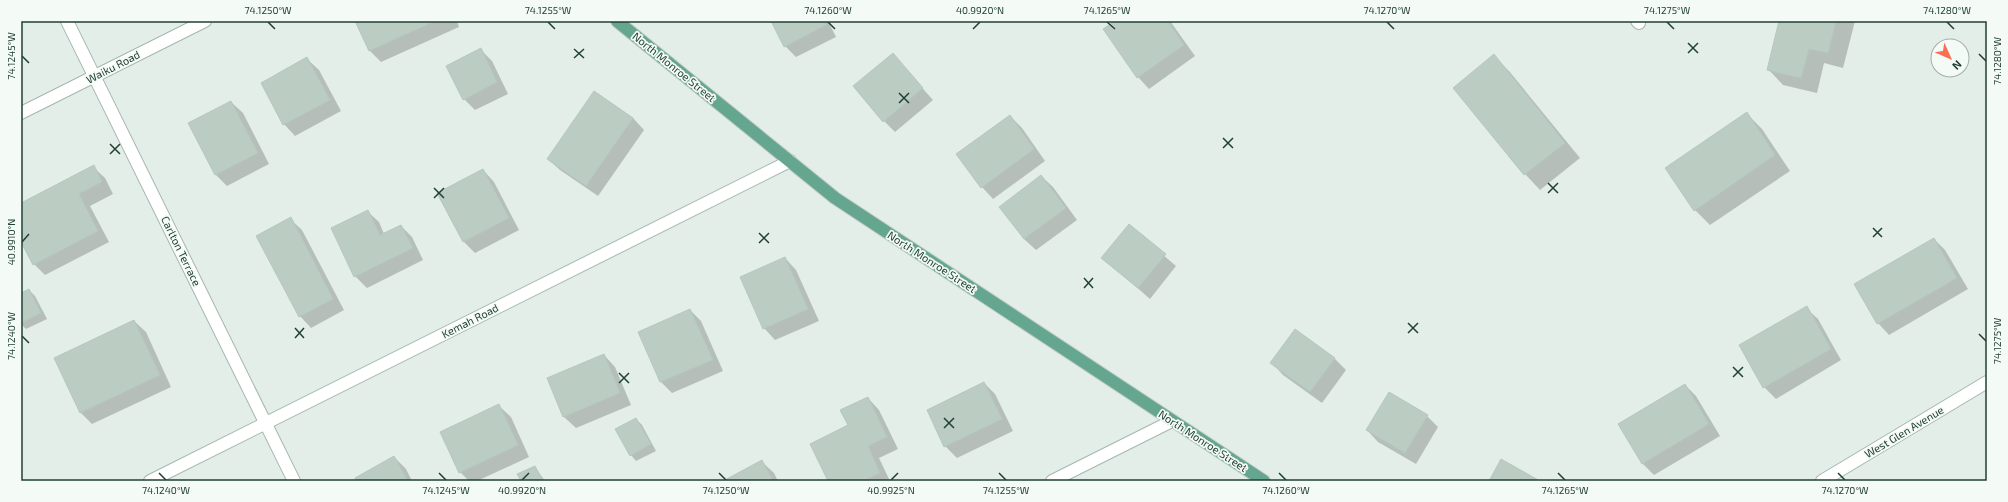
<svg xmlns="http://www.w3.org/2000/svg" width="2008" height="502" viewBox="0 0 2008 502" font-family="'Exo 2',sans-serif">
<rect width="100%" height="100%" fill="#e3eee8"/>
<!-- shadow -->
<g fill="#0003">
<path d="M356 21H457L459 27 381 62 369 50Z"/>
<path d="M772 21H828L836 37 796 57 785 46Z"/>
<path d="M1116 21H1170L1195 56 1149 89 1138 77Z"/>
<path d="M1780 21H1855L1843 68 1824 63 1817 93 1783 85 1768 69Z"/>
<path d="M480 49 492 61 508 94 475 110 464 99Z"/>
<path d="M892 54 933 100 895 132 884 121Z"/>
<path d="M1493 56 1509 71 1580 158 1540 190 1525 174 1454 88Z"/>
<path d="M307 59 319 70 341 111 295 136 284 124 262 83Z"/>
<path d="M595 92 633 118 644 130 598 196 560 170 548 159Z"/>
<path d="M231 102 243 113 269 164 227 186 216 175Z"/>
<path d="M1747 114 1762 129 1790 171 1710 225 1695 210Z"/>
<path d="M1010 116 1022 128 1045 161 993 199 982 187Z"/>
<path d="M93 167 105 178 113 194 90 206 109 242 45 275 34 264 21 240V204Z"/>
<path d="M483 170 494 182 519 230 475 253 464 242 438 194Z"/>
<path d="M1041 176 1053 187 1077 220 1036 250 1024 239Z"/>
<path d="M367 211 379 222 384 234 401 226 412 237 423 260 367 288 355 276Z"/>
<path d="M290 219 302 230 344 310 311 328 300 316Z"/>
<path d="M1129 226 1176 266 1150 299 1103 258Z"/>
<path d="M1934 239 1945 250 1968 289 1889 335 1878 323Z"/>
<path d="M785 258 796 270 819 321 775 340 764 328Z"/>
<path d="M29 290 35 296 47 319 26 329 21 324V294Z"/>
<path d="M1806 308 1818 319 1841 360 1776 399 1764 387 1740 346Z"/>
<path d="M690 310 701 321 723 371 672 393 661 382Z"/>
<path d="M134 321 146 332 171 387 92 424 81 413 55 358Z"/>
<path d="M1296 330 1335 359 1346 370 1322 403 1283 375 1272 363Z"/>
<path d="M604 355 615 367 631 405 576 428 564 417 548 379Z"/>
<path d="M984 383 995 394 1013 431 957 458 945 446Z"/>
<path d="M1685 385 1696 396 1720 436 1654 475 1643 464 1619 424Z"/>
<path d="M868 398 879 410 898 449 879 458 890 481H829L849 426Z"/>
<path d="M499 406 511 417 529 457 477 481H469L460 472Z"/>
<path d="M1427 416 1438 427 1416 464 1378 442 1367 430Z"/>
<path d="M636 419 642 425 656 451 636 461 631 455Z"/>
<path d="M394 457 406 469 412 481H358Z"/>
<path d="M762 462 774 473 778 481H725Z"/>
<path d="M535 467 545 481H522Z"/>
</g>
<!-- building -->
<g fill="#bbccc3" stroke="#b5c8be">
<path d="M355 21H435L369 51Z"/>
<path d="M771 21H824L826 25 784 47Z"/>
<path d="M1115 21H1168L1184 45 1137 78 1103 29Z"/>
<path d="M1779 21H1836L1828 53 1809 49 1801 78 1767 70Z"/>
<path d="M481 48 497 82 463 100 446 66Z"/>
<path d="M893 53 923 88 883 122 853 86Z"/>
<path d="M1494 54 1565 143 1524 175 1453 88Z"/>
<path d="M307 57 330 100 283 125 261 83Z"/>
<path d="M594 91 633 118 586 186 547 159Z"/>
<path d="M231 101 258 153 215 175 188 123Z"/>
<path d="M1747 112 1775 155 1694 211 1665 168Z"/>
<path d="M1010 115 1034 149 981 188 956 154Z"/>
<path d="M94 165 102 182 79 194 98 231 33 265 21 242V203Z"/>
<path d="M483 169 509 218 463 242 437 193Z"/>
<path d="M1041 175 1066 208 1024 239 999 207Z"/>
<path d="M368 210 380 235 401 225 413 248 354 277 331 228Z"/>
<path d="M291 217 333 299 299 317 256 236Z"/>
<path d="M1129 224 1166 254 1138 288 1101 258Z"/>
<path d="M1934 238 1957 278 1877 324 1854 284Z"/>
<path d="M785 257 808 309 763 329 740 277Z"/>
<path d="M29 289 41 313 21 323V293Z"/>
<path d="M1807 306 1831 349 1763 388 1739 345Z"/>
<path d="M690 309 713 360 660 382 638 332Z"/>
<path d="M134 320 160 375 80 413 54 358Z"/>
<path d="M1295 329 1335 358 1310 392 1270 363Z"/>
<path d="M604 354 620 393 563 417 547 378Z"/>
<path d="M984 382 1002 419 944 447 927 410Z"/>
<path d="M1685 384 1709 424 1642 464 1618 424Z"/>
<path d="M1389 392 1428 415 1405 453 1366 430Z"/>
<path d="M868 397 887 437 868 446 880 473 863 481H828L810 444 848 425 840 410Z"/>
<path d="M499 404 518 445 459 473 440 432Z"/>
<path d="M636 418 651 444 630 456 615 429Z"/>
<path d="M394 456 408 481H357L355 478Z"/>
<path d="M1501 459 1540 481H1489Z"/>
<path d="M762 460 773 481H723Z"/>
<path d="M535 466 543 481H521L517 474Z"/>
</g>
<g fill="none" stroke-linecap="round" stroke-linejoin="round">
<defs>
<g id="minor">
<path d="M67 21 294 481"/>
<path d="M1637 21 1639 23"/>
<path d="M21 113 205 21"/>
<path d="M150 481 790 161"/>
<path d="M1052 481 1172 421"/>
<path d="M1822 481 1987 382"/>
</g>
<path id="major" d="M617 21 835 198 1264 481"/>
</defs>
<!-- minor casing -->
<use href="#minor" stroke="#a5b6af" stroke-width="14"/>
<!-- major casing -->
<use href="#major" stroke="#c1cac6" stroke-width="14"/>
<!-- minor -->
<use href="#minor" stroke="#fff" stroke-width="12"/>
<!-- major -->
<use href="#major" stroke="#65a690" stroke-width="12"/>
</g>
<!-- ticks -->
<path fill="none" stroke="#214035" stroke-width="1.5" d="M268 22 275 29M548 22 555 29M828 22 835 29M1107 22 1115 29M1387 22 1394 29M1667 22 1674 29M1947 22 1954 29M973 29 980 22M1688 43 1698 53M574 49 584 58M1688 53 1698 43M1979 54 1986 61M22 56 29 63M574 58 584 49M899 93 909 103M899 103 909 93M1223 138 1233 148M110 144 120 154M1223 148 1233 138M110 154 120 144M1548 183 1558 193M434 188 444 198M1548 193 1558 183M434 198 444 188M1873 228 1882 237M759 233 769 243M1873 237 1882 228M22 242 29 234M759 243 769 233M1084 278 1093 288M1084 288 1093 278M1408 323 1418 333M295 328 304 338M1408 333 1418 323M1979 334 1986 341M22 336 29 343M295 338 304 328M1733 367 1743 377M619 373 629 383M1733 377 1743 367M619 383 629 373M944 418 954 428M944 428 954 418M159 473 166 480M439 473 446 480M719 473 726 480M999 473 1006 480M1279 473 1286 480M1558 473 1565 480M1838 473 1845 480M522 480 529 473M891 480 898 473"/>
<g text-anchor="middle" stroke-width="3.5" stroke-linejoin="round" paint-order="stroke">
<!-- street labels -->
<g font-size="11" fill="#214035" stroke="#f4faf6">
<text transform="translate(113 67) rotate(-27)" y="4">Waiku Road</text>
<text transform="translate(674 67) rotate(39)" y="4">North Monroe Street</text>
<text transform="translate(181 251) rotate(64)" y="4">Carlton Terrace</text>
<text transform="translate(932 262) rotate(33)" y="4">North Monroe Street</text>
<text transform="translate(470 321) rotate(-27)" y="4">Kemah Road</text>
<text transform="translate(1904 432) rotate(-31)" y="4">West Glen Avenue</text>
<text transform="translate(1203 441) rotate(33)" y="4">North Monroe Street</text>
</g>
</g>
<!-- border -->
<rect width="2008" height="502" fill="none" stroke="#f4faf6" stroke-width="44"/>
<!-- north arrow -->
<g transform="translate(1950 58) rotate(135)"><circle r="19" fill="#f4faf6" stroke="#a0b0a9"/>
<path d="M0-3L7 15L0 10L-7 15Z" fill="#fa6f54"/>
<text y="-6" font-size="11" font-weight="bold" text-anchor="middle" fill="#214035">N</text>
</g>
<rect x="22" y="22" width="1964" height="458" fill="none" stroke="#214035" stroke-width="1.5"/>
<g font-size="10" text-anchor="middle" fill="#214035">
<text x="268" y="14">74.1250°W</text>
<text x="548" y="14">74.1255°W</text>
<text x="828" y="14">74.1260°W</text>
<text x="980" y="14">40.9920°N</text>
<text x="1107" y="14">74.1265°W</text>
<text x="1387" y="14">74.1270°W</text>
<text x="1667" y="14">74.1275°W</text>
<text x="1947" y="14">74.1280°W</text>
<text transform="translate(11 56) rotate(-90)" y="4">74.1245°W</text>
<text transform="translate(1997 61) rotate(-90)" y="4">74.1280°W</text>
<text transform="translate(11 242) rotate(-90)" y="4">40.9910°N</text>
<text transform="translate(11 336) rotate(-90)" y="4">74.1240°W</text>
<text transform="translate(1997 341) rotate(-90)" y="4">74.1275°W</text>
<text x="166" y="494">74.1240°W</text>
<text x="446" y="494">74.1245°W</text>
<text x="522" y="494">40.9920°N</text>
<text x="726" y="494">74.1250°W</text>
<text x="891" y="494">40.9925°N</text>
<text x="1006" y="494">74.1255°W</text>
<text x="1286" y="494">74.1260°W</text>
<text x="1565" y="494">74.1265°W</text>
<text x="1845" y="494">74.1270°W</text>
</g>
</svg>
